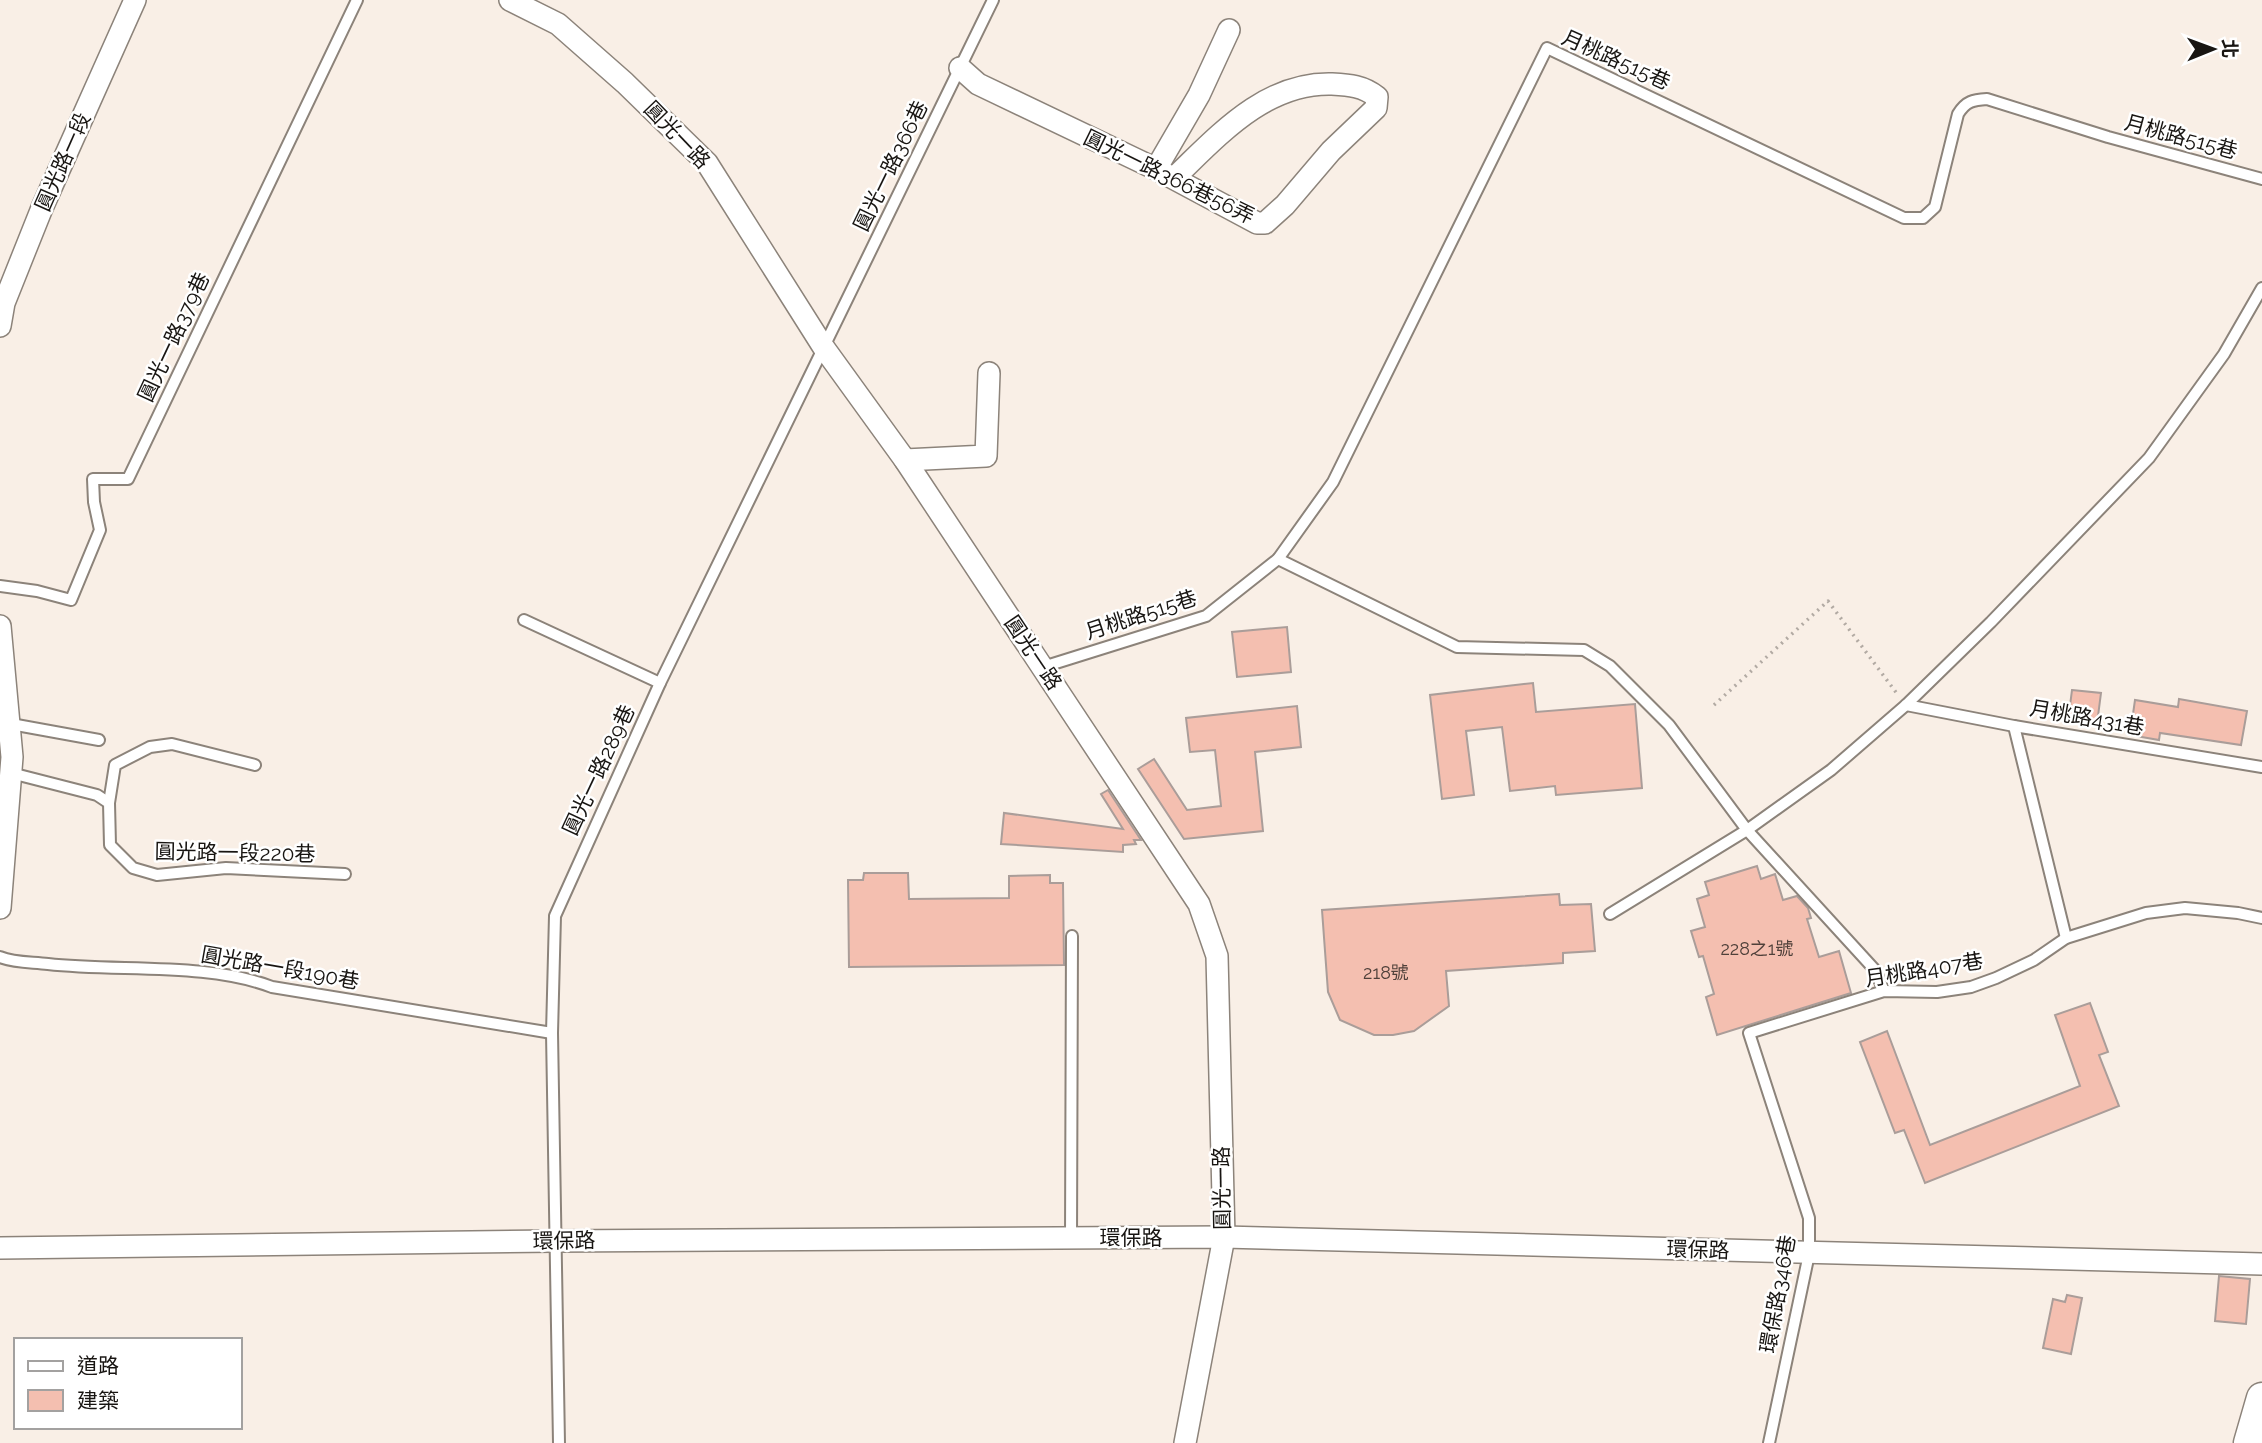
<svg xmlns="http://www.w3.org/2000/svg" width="2262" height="1443" viewBox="0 0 2262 1443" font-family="Raleway,'Noto Sans TC',sans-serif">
<rect width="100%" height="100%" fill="#f9efe6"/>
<!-- building -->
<g fill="#f4bfb0" stroke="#aa9d99" stroke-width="2">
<path d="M1287 627 1291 672 1237 677 1232 632Z"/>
<path d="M1533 683 1536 712 1635 704 1642 788 1556 795 1555 786 1510 791 1502 727 1466 731 1474 795 1442 799 1430 695Z"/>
<path d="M2072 690 2101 693 2097 724 2068 721Z"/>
<path d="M2179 699 2247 711 2241 745 2160 733 2159 740 2130 735 2135 700 2178 707Z"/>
<path d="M1297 706 1301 747 1255 752 1263 831 1184 839 1138 769 1154 759 1187 810 1221 806 1215 750 1190 752 1186 718Z"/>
<path d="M1108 790 1141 840H1134L1136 844 1123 845V852L1001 844 1004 813 1123 829 1101 794Z"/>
<path d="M1757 866 1761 879 1775 874 1783 900 1797 896 1808 908 1811 918 1807 919 1819 957 1839 951 1851 993 1717 1035 1706 997 1714 994 1703 956 1699 957 1691 931 1705 927 1697 899 1709 895 1705 882Z"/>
<path d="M864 873H908L909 899 1009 898V876L1050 875V883H1063L1064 965 849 967 848 880H863Z"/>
<path d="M1559 894 1560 905 1591 904 1595 951 1563 953V963L1446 971 1449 1006 1414 1031 1393 1035H1374L1340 1020 1328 992 1322 910Z"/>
<path d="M2090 1003 2108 1052 2099 1055 2119 1106 1925 1183 1904 1130 1895 1133 1860 1042 1887 1031 1930 1145 2080 1086 2055 1015Z"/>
<path d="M2219 1276 2250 1279 2246 1324 2215 1321Z"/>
<path d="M2067 1295 2082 1298 2071 1354 2043 1348 2053 1299 2065 1302Z"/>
</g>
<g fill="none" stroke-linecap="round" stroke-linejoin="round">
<defs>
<g id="lane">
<path d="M1278 559 1457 647 1584 650 1610 666 1669 725 1747 830 1875 970 1884 991"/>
<path d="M0 586 37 591 71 600 100 530 94 502 93 479H128L357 0"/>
<path d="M524 620 660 683"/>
<path d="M1043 667 1206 616 1278 559 1333 482 1547 48 1904 218H1923L1935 207 1958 114C1966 101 1973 100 1987 99L2108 137 2262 179"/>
<path d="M1906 705 2014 726 2262 767"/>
<path d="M11 724 99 740"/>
<path d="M2014 726 2066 938"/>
<path d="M11 773 97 795 109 803 110 845 133 868 157 875 226 868 345 874"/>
<path d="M109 803 115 765 150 747 172 744 255 765"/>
<path d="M1610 914 1747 830 1831 770 1906 705 1991 622 2149 458 2224 354 2262 288"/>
<path d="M0 957C14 963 32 962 48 964 118 972 207 962 272 987L552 1033"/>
<path d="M1071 1238 1072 936"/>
<path d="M559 1443 552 1033 555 916 660 683 993 0"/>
<path d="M1769 1443 1809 1254V1218L1749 1033 1884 991 1937 992 1971 987 1996 978 2034 960 2066 938 2146 913 2185 908 2238 913 2262 918"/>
</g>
<g id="street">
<path d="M510 0 558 24 625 83 707 163 824 348 905 460 1199 904 1217 956 1224 1237 1185 1443"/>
<path d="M960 68 978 84 1156 169 1257 223H1265L1285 205 1331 151 1376 108 1377 97C1363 86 1350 85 1332 84 1265 82 1218 136 1174 178"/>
<path d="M1156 169 1199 95 1229 30"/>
<path d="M0 326 4 303 42 208 135 0"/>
<path d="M905 460 986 456 989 373"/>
<path d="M0 626 12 757 0 908"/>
<path d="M0 1248 555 1241 1224 1237 2262 1264"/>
</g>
<path id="secondary" d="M2249 1443 2262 1398"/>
</defs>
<!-- lane casing -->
<use href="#lane" stroke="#8c837a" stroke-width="14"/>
<!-- street casing -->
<use href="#street" stroke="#8c837a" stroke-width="24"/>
<!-- secondary casing -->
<use href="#secondary" stroke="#8c837a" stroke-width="33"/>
<!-- path -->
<path stroke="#b2aaa3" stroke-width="3.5" stroke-dasharray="2 5" stroke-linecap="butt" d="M1714 705 1828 601 1898 695"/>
<!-- lane -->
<use href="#lane" stroke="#fff" stroke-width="10"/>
<!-- street -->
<use href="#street" stroke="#fff" stroke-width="21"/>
<!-- secondary -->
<use href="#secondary" stroke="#fff" stroke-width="30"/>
</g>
<g text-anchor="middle" stroke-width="5" stroke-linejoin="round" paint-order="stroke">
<!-- number labels -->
<g font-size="18" fill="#4f403a">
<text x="1757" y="955">228之1號</text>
<text x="1386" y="979">218號</text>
</g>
<!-- street labels -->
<g font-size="21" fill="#181512" stroke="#fff">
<text transform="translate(1616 60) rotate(24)" y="7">月桃路515巷</text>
<text transform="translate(677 135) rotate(46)" y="7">圓光一路</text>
<text transform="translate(2181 137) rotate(15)" y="7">月桃路515巷</text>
<text transform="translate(63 162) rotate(-66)" y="7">圓光路一段</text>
<text transform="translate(891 166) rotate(-64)" y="7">圓光一路366巷</text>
<text transform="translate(1169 177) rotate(26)" y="7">圓光一路366巷56弄</text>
<text transform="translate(174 337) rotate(-65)" y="7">圓光一路379巷</text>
<text transform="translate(1141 615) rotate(-18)" y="7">月桃路515巷</text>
<text transform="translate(1033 653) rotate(56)" y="7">圓光一路</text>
<text transform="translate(2087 718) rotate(10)" y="7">月桃路431巷</text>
<text transform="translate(599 770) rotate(-65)" y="7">圓光一路289巷</text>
<text transform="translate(235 853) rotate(1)" y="7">圓光路一段220巷</text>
<text transform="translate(280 968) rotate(10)" y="7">圓光路一段190巷</text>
<text transform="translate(1924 970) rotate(-9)" y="7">月桃路407巷</text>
<text transform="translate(1222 1188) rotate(-91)" y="7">圓光一路</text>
<text x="1131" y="1245">環保路</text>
<text transform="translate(564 1241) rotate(-1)" y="7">環保路</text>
<text transform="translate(1698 1250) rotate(2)" y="7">環保路</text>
<text transform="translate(1778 1294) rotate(-80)" y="7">環保路346巷</text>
</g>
</g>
<!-- legend -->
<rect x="14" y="1338" width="228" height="91" fill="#ffffff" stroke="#a3a1a0" stroke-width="2"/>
<rect x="28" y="1361" width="35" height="10" fill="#ffffff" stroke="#a3a1a0" stroke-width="2"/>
<text x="77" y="1373" font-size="21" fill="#181512">道路</text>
<rect x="28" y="1390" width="35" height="21" fill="#f4bfb0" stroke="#a3a1a0" stroke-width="2"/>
<text x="77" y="1408" font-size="21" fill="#181512">建築</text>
<!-- north arrow -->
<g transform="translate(2213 49) rotate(89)" stroke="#ffffff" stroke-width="5" paint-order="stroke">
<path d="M0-5L12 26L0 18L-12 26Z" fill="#181512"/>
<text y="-10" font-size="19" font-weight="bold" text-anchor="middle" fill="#181512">北</text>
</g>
</svg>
